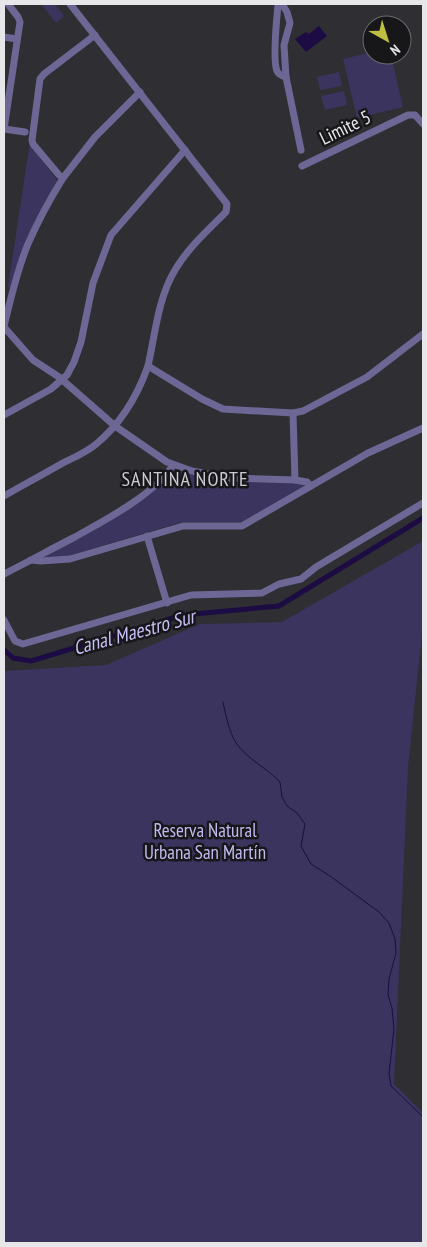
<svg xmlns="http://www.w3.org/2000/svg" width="427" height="1247" viewBox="0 0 427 1247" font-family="'PT Sans Narrow',sans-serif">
<rect width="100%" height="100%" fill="#2e2e33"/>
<!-- green -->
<g fill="#3b345e">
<path d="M44 4H55L64 16 56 23 42 5Z"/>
<path d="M372 52V55H391L403 107 357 118 343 59Z"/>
<path d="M339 72 342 86 320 90 317 77Z"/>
<path d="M344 91 347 105 325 110 321 96Z"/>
<path d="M31 146 57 180 11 289 8 287 29 148Z"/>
<path d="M174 469 196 475 233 481 302 484 304 486 245 522H182L71 555 46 559V556L108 522 133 506Z"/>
<path d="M423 541V624L408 767 394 1084 423 1113V1243H4V671L106 665 200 624 282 622Z"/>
</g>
<!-- water -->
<path fill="#1d0c44" d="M319 26 327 36 306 52 295 39 306 32 309 34Z"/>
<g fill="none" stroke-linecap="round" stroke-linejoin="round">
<!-- stream -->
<path stroke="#1d0c44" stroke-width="1" d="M223 702C226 716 229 731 236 743 246 758 268 769 280 782L282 797 287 806 297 813 305 824 301 846 311 864 330 876 379 912 389 923 395 939 396 953 389 979 388 995 392 1008 394 1029 389 1073 391 1086 423 1117"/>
<!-- canal -->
<path stroke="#1d0c44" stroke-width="5" d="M4 650 13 658 31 661 183 615 279 606 423 518"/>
<!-- minor -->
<g stroke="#6c6794" stroke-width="7">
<path d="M70 4 227 204 226 212C208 230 188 248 175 270 158 298 155 335 148 366L202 399 223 409 293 413 303 411 367 377 423 334"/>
<path d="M278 4C277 18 272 59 277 71 278 74 282 76 286 77"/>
<path d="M282 4 287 12 290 23 284 45 286 77 301 150"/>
<path d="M4 37 17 39"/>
<path d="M4 129 20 22 18 17 8 4"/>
<path d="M4 129 25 132"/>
<path d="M302 166 408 115H415L423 124"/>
<path d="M63 178 95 137 140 92"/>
<path d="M4 326C11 298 17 270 28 244 38 221 50 199 63 178L59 175 33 144 32 140 40 79 44 74 95 35"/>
<path d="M4 327 33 360 59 377 115 426 167 462 192 471 231 478 295 480"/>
<path d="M293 413 295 480 307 482 311 486 368 453 423 428"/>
<path d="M4 415 51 389 67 375 74 362 81 342 93 283 111 235 185 150"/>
<path d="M4 496C23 485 42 475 61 464 73 458 85 453 95 445 121 424 137 397 148 366"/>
<path d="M147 536 167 603"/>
<path d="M31 560 41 561 70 559 183 526H242L311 486"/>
<path d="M4 574C28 562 51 549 75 537 105 520 154 495 173 465"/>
<path d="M4 620 15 641 23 644 191 595 262 593 279 584 301 579 316 567 423 503"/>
</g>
</g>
<g text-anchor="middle" stroke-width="5" stroke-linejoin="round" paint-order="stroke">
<!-- street labels -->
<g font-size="19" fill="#e7e7ea" stroke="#171619">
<text transform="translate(345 127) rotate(-26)" y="7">Limite 5</text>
</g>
<!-- park labels -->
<g font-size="19" fill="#c0baf0" stroke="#171619">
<text x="205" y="837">Reserva Natural<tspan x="205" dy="22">Urbana San Martín</tspan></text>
</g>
<!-- neighbourhood labels -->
<g font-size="20" letter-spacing="1" fill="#cbcad2" stroke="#171619">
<text x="185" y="486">SANTINA NORTE</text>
</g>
<!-- water labels -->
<g font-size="20" font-style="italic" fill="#c6c0f7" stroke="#171619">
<text transform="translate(134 632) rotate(-15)" y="7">Canal Maestro Sur</text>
</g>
</g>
<!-- border -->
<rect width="427" height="1247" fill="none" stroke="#e7e7ea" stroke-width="10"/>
<!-- north arrow -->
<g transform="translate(387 40) rotate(141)"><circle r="24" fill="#171619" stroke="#6a6a6d"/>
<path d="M0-4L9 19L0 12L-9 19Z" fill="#bebf42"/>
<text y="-8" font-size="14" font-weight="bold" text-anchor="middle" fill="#e7e7ea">N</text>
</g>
</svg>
